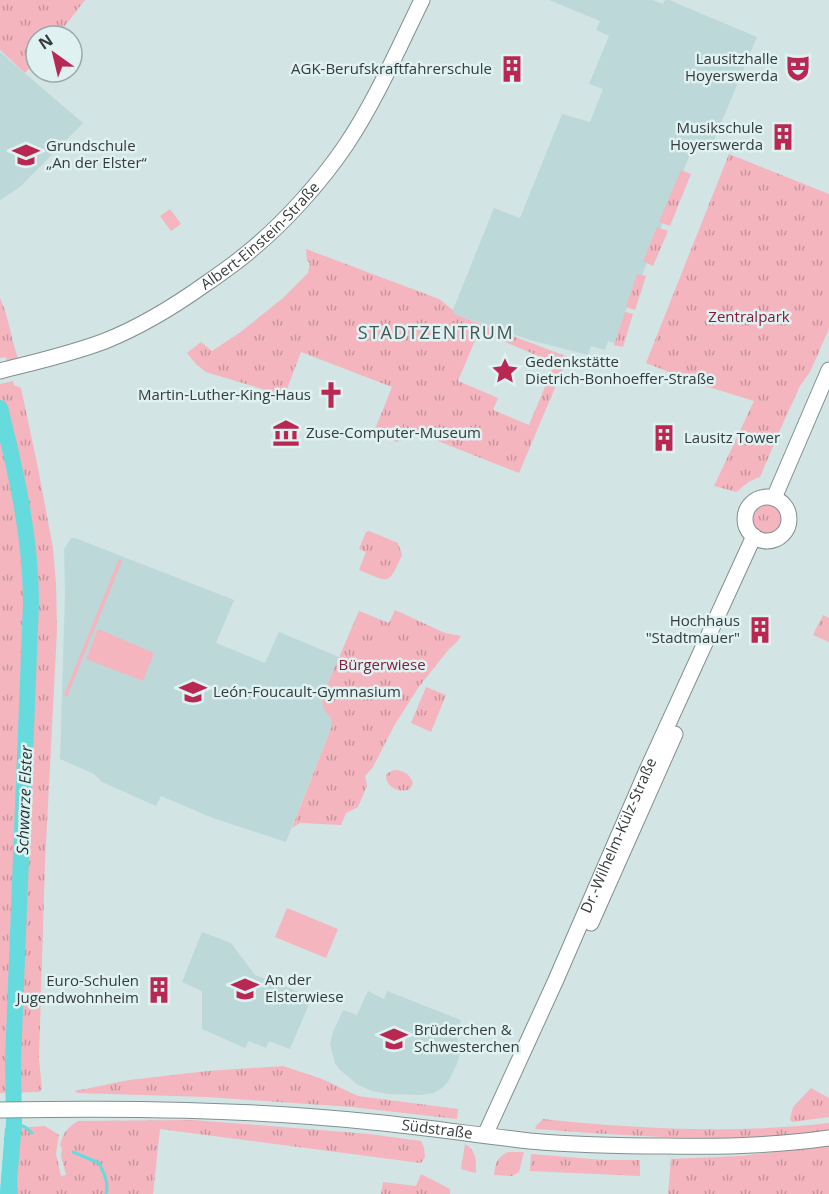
<svg xmlns="http://www.w3.org/2000/svg" width="829" height="1194" viewBox="0 0 829 1194" font-family="'Open Sans',sans-serif">
<defs>
<pattern id="grass-tufts" width="24" height="20" patternUnits="userSpaceOnUse" patternTransform="scale(1.5)"><rect width="24" height="20" fill="#f4b5be"/><path d="M3 7l-1-3M5 7V3M7 7l1-3M15 17l-1-3M17 17v-4M19 17l1-3" fill="none" stroke="#c6949c"/></pattern>
<pattern id="water-ripples" width="26" height="14" patternUnits="userSpaceOnUse" patternTransform="scale(1.5)"><rect width="26" height="14" fill="#66dbde"/><path d="M2 4q2-2 4 0t4 0M15 11q2-2 4 0t4 0" fill="none" stroke="#55b3b5"/></pattern>
</defs>
<rect width="100%" height="100%" fill="#d2e4e4"/>
<!-- built -->
<g fill="#bdd8d8">
<path d="M549 0H652L663 4 665 0H669L757 37 712 145 696 139 641 278 636 277 616 344 608 341 605 350 591 346 588 355 530 340 453 314V310L494 208 520 218 562 114 590 122 603 89 589 84 609 36 596 30 600 21Z"/>
<path d="M0 52 83 123 20 187 0 200Z"/>
<path d="M71 538H75L234 600 216 643 265 663 279 632 339 657 322 698 333 723 332 726 286 842 213 818 161 796 156 806 102 782 94 774 60 759 65 593 64 549Z"/>
<path d="M202 932 231 943 255 975 312 997 290 1049 269 1041 266 1048 249 1041 245 1048 202 1029V991L182 982Z"/>
<path d="M368 991 384 999 387 991 461 1020 456 1034 459 1044 460 1053 457 1064 448 1082 442 1088 433 1093 420 1095 388 1094 372 1091 358 1085 339 1069 335 1063 330 1044 333 1032 343 1010 357 1015Z"/>
</g>
<!-- grass -->
<g fill="url(#grass-tufts)" fill-rule="evenodd">
<path d="M0 0H85L57 36H36V60L25 73 0 50Z"/>
<path d="M729 154 829 194V329L810 372 800 386 780 430 760 477C750 480 744 485 737 492L714 486 754 401 686 380 679 376 646 363Z"/>
<path d="M681 170 691 174 670 226 659 222Z"/>
<path d="M170 209 181 224 171 231 160 216Z"/>
<path d="M657 227 668 231 653 266 643 261Z"/>
<path d="M306 249 439 299 453 310 454 314 568 357 519 473 420 434 413 435 397 442 373 434 392 387 301 352 284 397 256 387 206 372 197 365 187 353 201 342 212 351 242 331 283 298 308 273 310 263 307 261ZM479 331 555 363 529 425 493 410 498 398 458 381Z"/>
<path d="M637 274 646 276 635 310 626 307Z"/>
<path d="M0 298C10 319 11 344 21 365L9 369 6 357 0 358Z"/>
<path d="M625 312 633 314 623 347 614 345Z"/>
<path d="M13 381 14 385 21 388 38 468 53 548 56 584 57 630 45 863 39 1059 42 1089 39 1092 1 1093H0V384Z"/>
<circle cx="768" cy="519" r="15"/>
<path d="M369 531 398 543 402 555C388 587 389 582 359 570L366 552 359 549 366 532Z"/>
<path d="M395 610 445 633 461 636 456 643 449 649 418 688 394 726 373 767 365 776 367 786 358 807 346 813 341 825 300 823 292 828 332 726 331 719 323 708 322 697 359 611 389 623Z"/>
<path d="M823 615 829 618V642L813 635Z"/>
<path d="M426 687 446 695 431 732 411 723Z"/>
<path d="M394 770C403 770 410 774 413 783L410 789C399 794 385 787 386 774Z"/>
<path d="M283 1066 322 1079 358 1096 458 1109 457 1119 351 1107 207 1097 77 1093 75 1091 129 1080 208 1071Z"/>
<path d="M811 1088 829 1098V1117L792 1122 790 1119 793 1107Z"/>
<path d="M543 1119C637 1129 734 1134 829 1123V1131C731 1144 633 1136 535 1129L536 1126Z"/>
<path d="M193 1120 369 1134 421 1141 424 1147 425 1157 421 1163 160 1129 153 1194H18L16 1128 45 1126 59 1135 56 1154 61 1176 66 1175 61 1156 62 1148 60 1146C62 1134 67 1128 78 1121Z"/>
<path d="M465 1144C477 1151 476 1160 476 1173L461 1169Z"/>
<path d="M829 1146V1194H668L671 1159 739 1156Z"/>
<path d="M508 1152H524L519 1172 512 1176 494 1175C496 1163 496 1158 508 1152Z"/>
<path d="M531 1154 603 1160H640V1176L530 1171Z"/>
<path d="M421 1174 450 1189V1194H381L383 1182 416 1186Z"/>
</g>
<!-- garden -->
<g fill="#f4b5be">
<path d="M119 559 122 561 67 697 64 695Z"/>
<path d="M98 629 154 653 143 681 86 659Z"/>
<path d="M369 641H373L415 659V661L407 681H404L363 665C357 659 363 646 369 641Z"/>
<path d="M287 908 338 929 326 958 275 937Z"/>
</g>
<!-- water -->
<path fill="url(#water-ripples)" d="M5 1128H16L18 1194H0Z"/>
<g fill="none" stroke-linecap="round" stroke-linejoin="round">
<!-- stream -->
<g stroke="#66dbde" stroke-width="3">
<path d="M14 1123 25 1127 32 1133"/>
<path d="M73 1152 99 1163C104 1173 109 1183 106 1194"/>
</g>
<!-- river -->
<path stroke="#66dbde" stroke-width="16" d="M0 408C16 471 31 537 31 603L13 1061 14 1123 8 1194"/>
<defs>
<g id="secondary">
<path id="s1" d="M0 371C35 362 71 354 105 341 140 327 173 307 204 285 220 274 236 263 251 250 285 222 321 182 346 145 376 100 398 49 422 0"/>
<circle cx="767" cy="519" r="22"/>
<path d="M774 498 829 370"/>
<path d="M591 923 675 734"/>
<path id="s2" d="M0 1110C124 1108 248 1109 372 1122 425 1127 477 1135 530 1141 575 1145 620 1146 666 1146 721 1147 775 1146 829 1138"/>
<path id="s3" d="M485 1135 555 982 647 770 754 536"/>
</g>
</defs>
<!-- secondary casing -->
<use href="#secondary" stroke="#809090" stroke-width="17"/>
<!-- secondary -->
<use href="#secondary" stroke="#fff" stroke-width="15"/>
</g>
<!-- icons -->
<defs>
<symbol id="theatre-bare" viewBox="-9 -9 18 18"><path d="M-5-5.5Q0-4 5-5.5V0Q5 5 0 6Q-5 5-5 0ZM-3.3-2.5H-1v1.5H-3.3ZM1-2.5H3.3v1.5H1ZM-2.8 1Q0 5.5 2.8 1Z" fill="#b82853" stroke="#e0f1f1" stroke-width="2.5" paint-order="stroke"/></symbol>
<symbol id="building-bare" viewBox="-9 -9 18 18"><path d="M-4-6H4V6H1V3H-1V6H-4ZM-2.5-4.3h1.7v1.8h-1.7ZM.8-4.3h1.7v1.8H.8ZM-2.5-1h1.7V.8h-1.7ZM.8-1h1.7V.8H.8Z" fill="#b82853" stroke="#e0f1f1" stroke-width="2.5" paint-order="stroke"/></symbol>
<symbol id="school-bare" viewBox="-9 -9 18 18"><path d="M0-5L7-2L0 1L-7-2ZM-4 1L0 2.5L4 1V4Q0 6-4 4Z" fill="#b82853" stroke="#e0f1f1" stroke-width="2.5" paint-order="stroke"/></symbol>
<symbol id="sight-bare" viewBox="-9 -9 18 18"><path d="M0-6L1.8-2.2L6-1.7L2.9 1.2L3.7 5.4L0 3.3L-3.7 5.4L-2.9 1.2L-6-1.7L-1.8-2.2Z" fill="#b82853" stroke="#e0f1f1" stroke-width="2.5" paint-order="stroke"/></symbol>
<symbol id="church-bare" viewBox="-9 -9 18 18"><path d="M-1.2-6h2.4v3.5h3.3v2.4h-3.3V6h-2.4V-.1h-3.3v-2.4h3.3Z" fill="#b82853" stroke="#e0f1f1" stroke-width="2.5" paint-order="stroke"/></symbol>
<symbol id="museum-bare" viewBox="-9 -9 18 18"><path d="M0-6L6-3V-2H-6V-3ZM-5-1h2V3h-2ZM-1-1h2V3h-2ZM3-1h2V3H3ZM-6 4H6V6H-6Z" fill="#b82853" stroke="#e0f1f1" stroke-width="2.5" paint-order="stroke"/></symbol>
</defs>
<g fill-rule="evenodd">
<use href="#theatre-bare" x="779" y="49" width="38" height="38"/>
<use href="#building-bare" x="493" y="50" width="38" height="38"/>
<use href="#building-bare" x="764" y="118" width="38" height="38"/>
<use href="#school-bare" x="7" y="136" width="38" height="38"/>
<use href="#sight-bare" x="486" y="352" width="38" height="38"/>
<use href="#church-bare" x="312" y="376" width="38" height="38"/>
<use href="#museum-bare" x="267" y="414" width="38" height="38"/>
<use href="#building-bare" x="645" y="419" width="38" height="38"/>
<use href="#building-bare" x="741" y="611" width="38" height="38"/>
<use href="#school-bare" x="174" y="673" width="38" height="38"/>
<use href="#school-bare" x="226" y="970" width="38" height="38"/>
<use href="#building-bare" x="140" y="971" width="38" height="38"/>
<use href="#school-bare" x="375" y="1020" width="38" height="38"/>
</g>
<g text-anchor="middle" stroke-width="5" stroke-linejoin="round" paint-order="stroke">
<!-- poi labels -->
<g font-size="15" fill="#353c3c" stroke="#e0f1f1" text-anchor="start">
<text x="778" y="64" text-anchor="end">Lausitzhalle<tspan x="778" dy="17">Hoyerswerda</tspan></text>
<text x="492" y="74" text-anchor="end">AGK-Berufskraftfahrerschule</text>
<text x="763" y="133" text-anchor="end">Musikschule<tspan x="763" dy="17">Hoyerswerda</tspan></text>
<text x="46" y="151">Grundschule<tspan x="46" dy="17">„An der Elster“</tspan></text>
<text x="525" y="367">Gedenkstätte<tspan x="525" dy="17">Dietrich-Bonhoeffer-Straße</tspan></text>
<text x="311" y="400" text-anchor="end">Martin-Luther-King-Haus</text>
<text x="306" y="438">Zuse-Computer-Museum</text>
<text x="684" y="443">Lausitz Tower</text>
<text x="740" y="626" text-anchor="end">Hochhaus<tspan x="740" dy="17">"Stadtmauer"</tspan></text>
<text x="213" y="697">León-Foucault-Gymnasium</text>
<text x="265" y="985">An der<tspan x="265" dy="17">Elsterwiese</tspan></text>
<text x="139" y="986" text-anchor="end">Euro-Schulen<tspan x="139" dy="17">Jugendwohnheim</tspan></text>
<text x="414" y="1035">Brüderchen &amp;<tspan x="414" dy="17">Schwesterchen</tspan></text>
</g>
<!-- street labels -->
<g font-size="15" fill="#353c3c" stroke="#e0f1f1">
<text dy="5" stroke="none"><textPath href="#s1" startOffset="298">Albert-Einstein-Straße</textPath></text>
<text dy="5" stroke="none"><textPath href="#s3" startOffset="328">Dr.-Wilhelm-Külz-Straße</textPath></text>
<text dy="5" stroke="none"><textPath href="#s2" startOffset="438">Südstraße</textPath></text>
</g>
<!-- park labels -->
<g font-size="15" fill="#821d3a" stroke="#e0f1f1">
<text x="749" y="322">Zentralpark</text>
<text x="382" y="670">Bürgerwiese</text>
</g>
<!-- water labels -->
<g font-size="16" font-style="italic" fill="#1b3131" stroke="#e0f1f1">
<text transform="translate(24 800) rotate(-88)" y="6">Schwarze Elster</text>
</g>
<!-- quarter labels -->
<g font-size="18" letter-spacing="1.5" fill="#475656" stroke="#e0f1f1">
<text x="436" y="339">STADTZENTRUM</text>
</g>
</g>
<!-- north arrow -->
<g transform="translate(54 54) rotate(326)"><circle r="28" fill="#e0f1f1" stroke="#9ca9a9" stroke-width="1.5"/>
<path d="M0-4.5L10 22L0 15L-10 22Z" fill="#b82853"/>
<text y="-9" font-size="16" font-weight="bold" text-anchor="middle" fill="#353c3c">N</text>
</g>
</svg>
